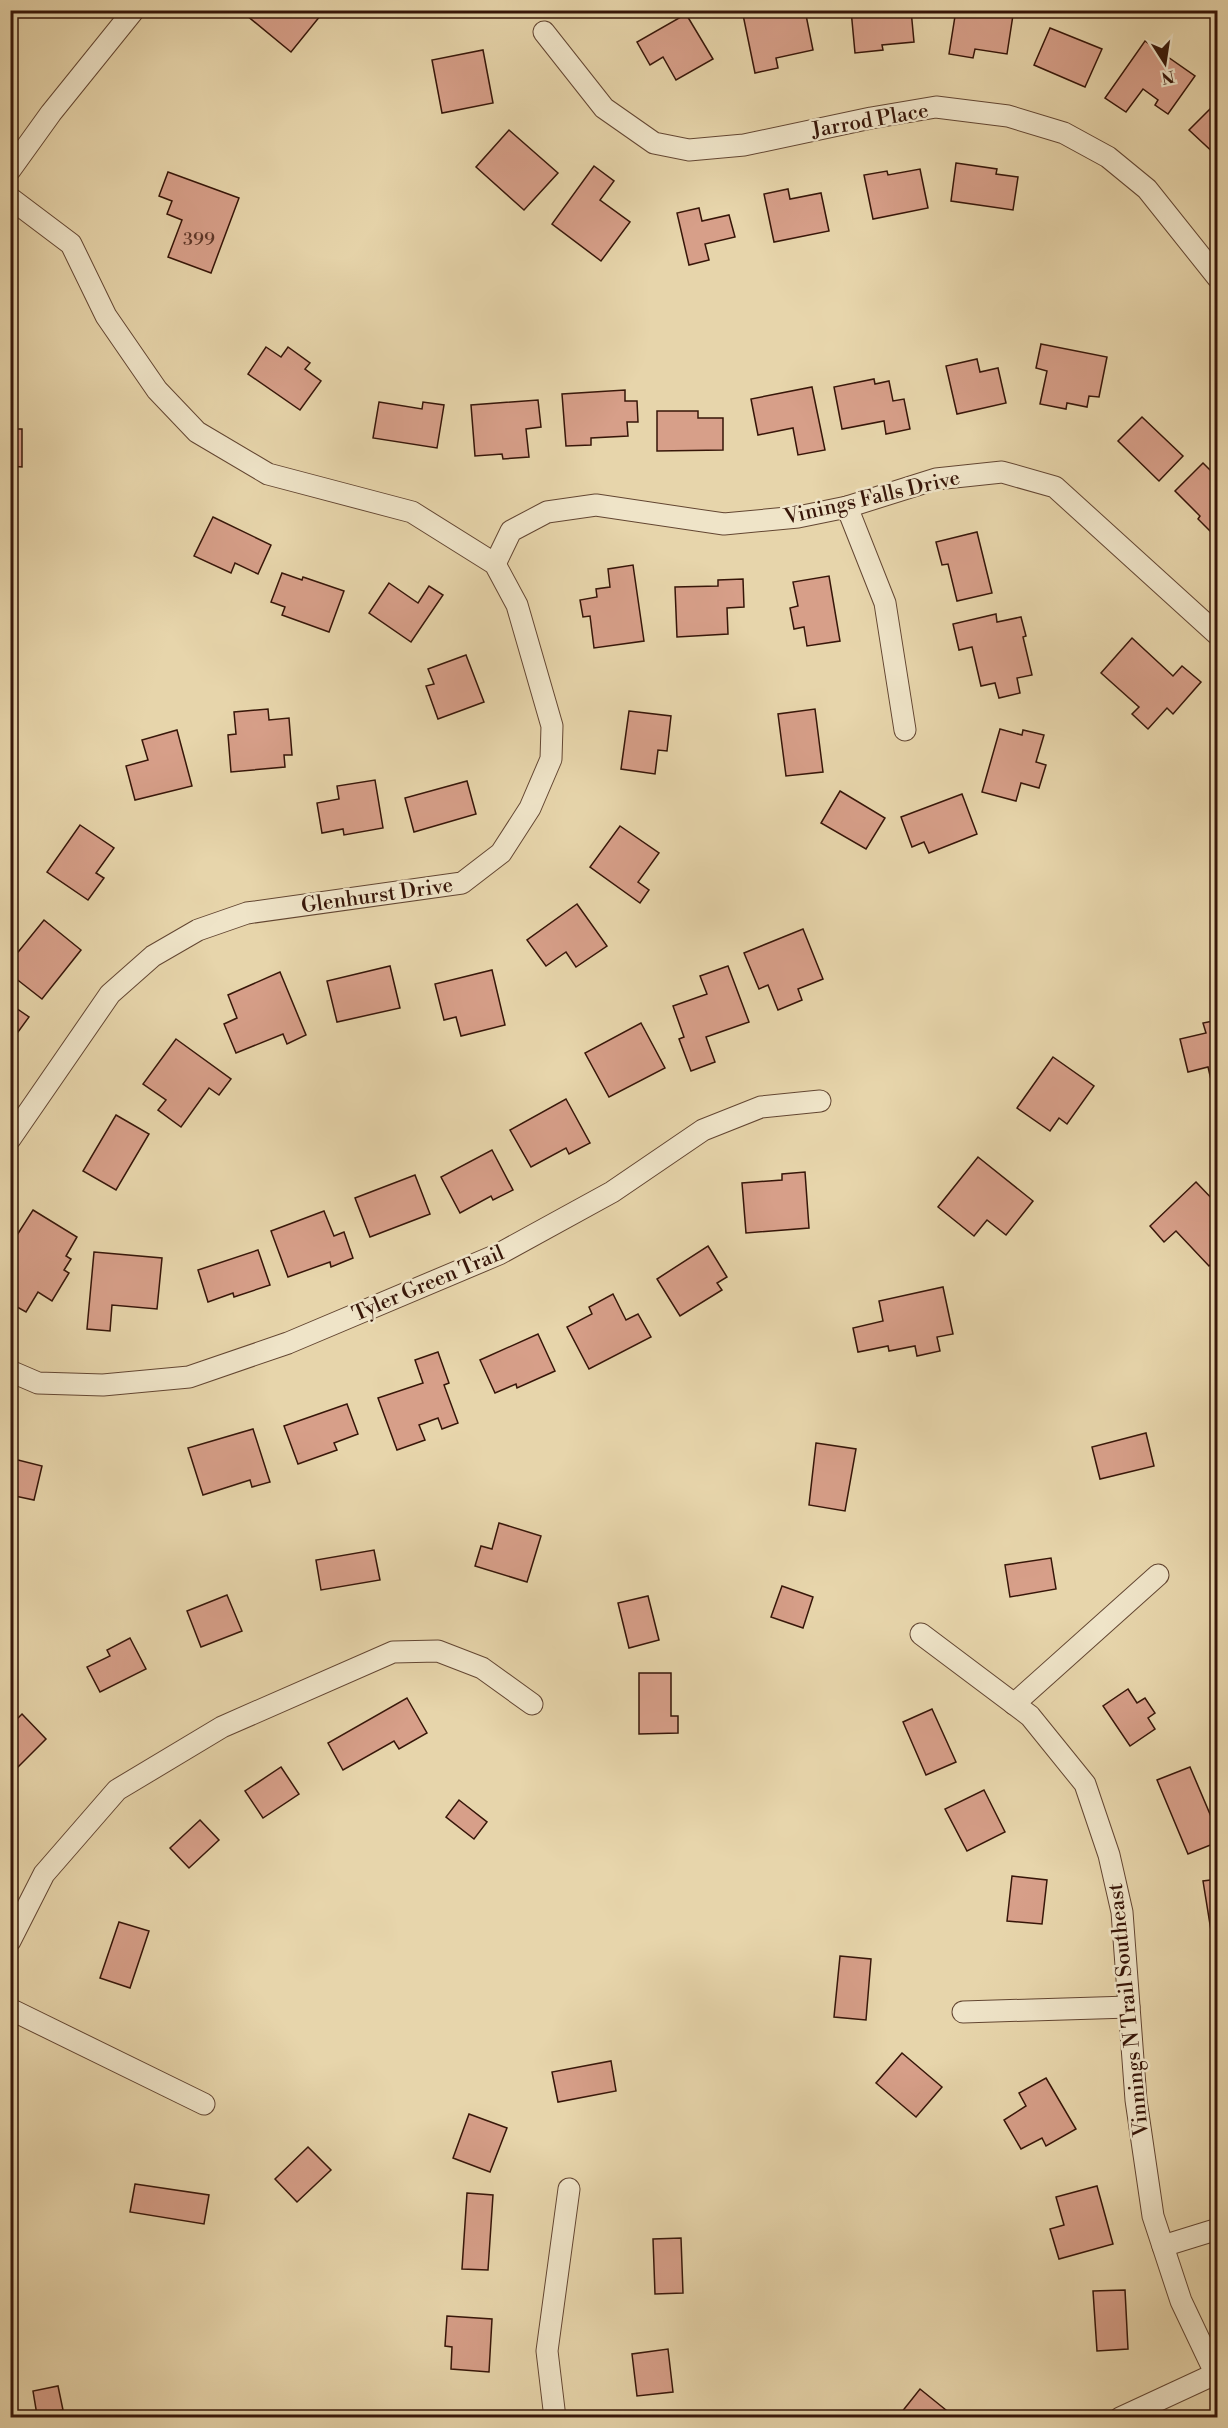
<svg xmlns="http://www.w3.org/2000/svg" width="1228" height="2428" viewBox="0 0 1228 2428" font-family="'Libre Bodoni',serif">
<rect width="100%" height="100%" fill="#e7d5ab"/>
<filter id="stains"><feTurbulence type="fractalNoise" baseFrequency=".00333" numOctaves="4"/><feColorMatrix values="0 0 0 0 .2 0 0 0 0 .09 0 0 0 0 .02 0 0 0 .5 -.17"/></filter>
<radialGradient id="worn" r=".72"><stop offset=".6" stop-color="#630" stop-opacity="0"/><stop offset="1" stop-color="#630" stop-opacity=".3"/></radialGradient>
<!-- building -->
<g fill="#d79f89" stroke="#371609" stroke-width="1.5">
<path d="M240 10H325L291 52Z"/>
<path d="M742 10H805L813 50 776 58 778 68 755 73Z"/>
<path d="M851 10H911L914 42 882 45 883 50 855 53Z"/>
<path d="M956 10H984L1013 15 1007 54 975 49 973 58 949 54Z"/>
<path d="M686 14 713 59 676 80 663 57 650 65 637 42Z"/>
<path d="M1050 28 1102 49 1085 87 1034 65Z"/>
<path d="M1145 41 1195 76 1168 114 1155 105 1158 100 1143 89 1126 112 1105 98Z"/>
<path d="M483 50 493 103 442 113 432 60Z"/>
<path d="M1218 101V157L1189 130Z"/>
<path d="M509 130 558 173 524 210 476 167Z"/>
<path d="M956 163 997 169 996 174 1018 177 1013 210 951 201Z"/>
<path d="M594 166 614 181 600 200 630 222 601 261 552 224Z"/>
<path d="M920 169 928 208 873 219 864 175 887 171 888 175Z"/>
<path d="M168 172 239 198 211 273 168 257 182 220 167 214 172 201 159 196Z"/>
<path d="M788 189 790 199 821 193 829 231 774 242 764 194Z"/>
<path d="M699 208 702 221 729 215 735 237 705 244 709 260 689 265 677 213Z"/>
<path d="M1041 344 1107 357 1099 397 1089 396 1087 407 1067 403 1066 409 1040 404 1047 371 1036 368Z"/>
<path d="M266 347 281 357 288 347 310 363 305 369 321 381 300 410 248 374Z"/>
<path d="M977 359 980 372 998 368 1006 403 957 414 946 366Z"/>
<path d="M874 379 875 384 889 381 893 401 904 399 910 429 886 434 884 421 842 429 834 387Z"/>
<path d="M812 387 825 450 798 455 793 428 758 435 751 399Z"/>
<path d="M625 390V401H637L638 422H627L628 436 591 438V445L566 446 562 394Z"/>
<path d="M538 400 541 427 526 429 529 457 503 459 502 454 475 456 471 405Z"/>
<path d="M379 402 422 409 423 402 444 405 437 448 373 438Z"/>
<path d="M657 411H698V418H723V450L657 451Z"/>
<path d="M1142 417 1183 456 1159 481 1118 441Z"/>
<path d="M10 429H22V467L10 466Z"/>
<path d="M1203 463 1213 473 1218 468V528L1212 533 1198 519 1200 516 1175 491Z"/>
<path d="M213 517 271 545 258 574 235 563 231 573 194 556Z"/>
<path d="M977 532 992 593 957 601 948 564 942 565 936 542Z"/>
<path d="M633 565 644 641 594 648 590 616 583 617 580 600 597 597 596 589 610 587 608 569Z"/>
<path d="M282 573 302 580 303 577 344 591 329 632 282 615 285 607 271 602Z"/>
<path d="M829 576 840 641 807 646 804 627 794 629 790 608 798 606 793 582Z"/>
<path d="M743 579 744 607 727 608 728 634 677 637 675 587 718 586V580Z"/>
<path d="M389 583 418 603 429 586 443 595 411 642 369 613Z"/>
<path d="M996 614 997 622 1021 617 1026 636 1023 637 1032 675 1017 678 1020 693 999 698 995 683 981 686 972 647 959 650 953 624Z"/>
<path d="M1132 638 1173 676 1182 666 1201 682 1173 714 1167 708 1148 729 1132 714 1139 707 1101 673Z"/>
<path d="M466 655 484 702 438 719 426 686 434 684 428 669Z"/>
<path d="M268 709 269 720 289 718 292 755H284L285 767 231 772 228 735 236 734 234 712Z"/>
<path d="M815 709 823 772 786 776 778 714Z"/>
<path d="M629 711 671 716 667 751 658 750 655 774 621 769Z"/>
<path d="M1000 729 1022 735 1023 730 1044 735 1036 762 1046 765 1039 788 1021 783 1016 801 982 792Z"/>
<path d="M177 730 192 786 135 800 126 766 148 760 142 740Z"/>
<path d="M375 780 383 828 344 835 343 829 322 833 317 803 339 799 337 786Z"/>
<path d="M467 781 476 814 414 832 405 798Z"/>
<path d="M840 791 885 818 866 849 821 823Z"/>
<path d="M962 794 977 834 929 853 924 842 912 847 901 817Z"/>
<path d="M80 825 114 848 96 873 104 878 88 900 47 872Z"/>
<path d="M620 826 659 853 638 882 649 890 640 903 590 867Z"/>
<path d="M577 904 607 946 576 967 566 952 546 966 527 940Z"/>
<path d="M44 920 81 950 42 999 10 974V962Z"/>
<path d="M803 929 823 979 798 989 802 1000 778 1010 768 985 759 989 744 953Z"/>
<path d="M390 966 400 1008 337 1022 327 981Z"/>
<path d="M728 966 749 1022 706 1037 715 1062 691 1071 679 1039 684 1037 673 1006 707 994 700 976Z"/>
<path d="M492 970 505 1025 461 1036 456 1017 444 1020 435 984Z"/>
<path d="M280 972 306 1035 287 1044 283 1034 236 1053 224 1024 237 1018 228 995Z"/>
<path d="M10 1004 29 1017 10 1043Z"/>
<path d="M1218 1020V1087L1213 1088 1208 1067 1188 1072 1180 1039 1206 1033 1203 1023Z"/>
<path d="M641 1023 665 1068 609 1097 585 1053Z"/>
<path d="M176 1039 231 1079 219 1095 209 1088 181 1127 158 1110 166 1100 143 1084Z"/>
<path d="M1053 1057 1094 1086 1067 1124 1059 1118 1050 1131 1017 1108Z"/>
<path d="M566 1099 590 1143 569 1154 566 1148 531 1167 510 1130Z"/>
<path d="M116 1115 149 1134 116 1190 83 1171Z"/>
<path d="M492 1150 513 1190 493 1200 491 1196 460 1213 441 1177Z"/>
<path d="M978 1157 1033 1201 1006 1235 987 1220 974 1236 938 1207Z"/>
<path d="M805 1172 809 1228 746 1233 742 1183 782 1180V1174Z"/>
<path d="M415 1175 430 1214 370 1237 355 1198Z"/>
<path d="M1196 1182 1216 1203 1218 1201V1258L1209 1266 1176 1231 1164 1242 1150 1226Z"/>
<path d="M33 1210 77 1237 66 1256 71 1259 64 1270 69 1273 52 1301 38 1292 26 1312 10 1303V1246Z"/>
<path d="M324 1211 334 1236 344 1232 353 1258 331 1267 330 1262 288 1277 271 1231Z"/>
<path d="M708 1246 727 1277 717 1283 722 1290 680 1316 657 1279Z"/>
<path d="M258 1250 270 1285 234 1297 233 1293 208 1302 198 1270Z"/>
<path d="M94 1252 162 1258 157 1309 112 1305 110 1331 87 1329Z"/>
<path d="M943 1287 953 1334 937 1337 940 1351 917 1356 915 1346 889 1351 888 1346 858 1352 853 1328 883 1321 879 1301Z"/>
<path d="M613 1294 626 1320 638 1314 651 1337 589 1369 567 1327 592 1314 589 1307Z"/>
<path d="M538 1334 555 1371 517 1388 516 1384 495 1393 480 1360Z"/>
<path d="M438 1352 449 1383 444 1385 458 1423 442 1429 438 1418 419 1425 425 1440 397 1450 378 1398 423 1383 415 1360Z"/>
<path d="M347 1404 358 1434 334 1443 337 1450 298 1464 284 1426Z"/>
<path d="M253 1429 270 1482 252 1487 250 1480 203 1495 188 1448Z"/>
<path d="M1146 1433 1154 1466 1100 1479 1092 1447Z"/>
<path d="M816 1443 856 1449 845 1511 809 1505Z"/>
<path d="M10 1458 42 1466 34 1500 10 1495Z"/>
<path d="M499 1523 541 1536 527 1582 475 1566 481 1546 492 1549Z"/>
<path d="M374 1550 380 1580 321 1590 316 1560Z"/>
<path d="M1051 1558 1056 1589 1010 1597 1005 1565Z"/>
<path d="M782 1586 813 1597 803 1628 771 1617Z"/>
<path d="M227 1595 242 1631 201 1647 187 1611Z"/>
<path d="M648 1596 659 1640 629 1648 618 1603Z"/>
<path d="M130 1638 146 1669 100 1692 87 1667 110 1656 107 1650Z"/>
<path d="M639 1673H671V1716H678V1733L639 1734Z"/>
<path d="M1128 1689 1137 1703 1145 1698 1155 1713 1148 1718 1155 1729 1130 1746 1103 1706Z"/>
<path d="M407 1698 427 1733 399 1749 394 1741 343 1770 328 1743Z"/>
<path d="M932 1709 956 1762 926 1775 903 1722Z"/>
<path d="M22 1714 46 1739 10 1775V1726Z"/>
<path d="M281 1767 299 1794 263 1818 245 1791Z"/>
<path d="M1190 1767 1218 1833V1842L1188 1854 1157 1780Z"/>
<path d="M984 1790 1005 1832 967 1851 945 1809Z"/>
<path d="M459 1800 487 1822 474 1839 446 1817Z"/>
<path d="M200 1820 219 1840 189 1868 170 1848Z"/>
<path d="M1012 1876 1047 1880 1042 1924 1007 1921Z"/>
<path d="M1218 1879V1942L1213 1943 1203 1881Z"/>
<path d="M119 1922 149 1931 130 1988 100 1978Z"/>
<path d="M840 1956 871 1959 866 2020 834 2017Z"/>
<path d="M902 2053 942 2087 916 2117 876 2083Z"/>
<path d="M611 2061 616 2091 558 2102 552 2072Z"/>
<path d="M1046 2078 1076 2129 1046 2146 1042 2138 1021 2149 1004 2120 1026 2106 1019 2093Z"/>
<path d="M469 2114 507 2128 490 2172 453 2158Z"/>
<path d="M308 2147 331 2170 297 2202 275 2179Z"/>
<path d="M135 2184 209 2195 204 2224 130 2212Z"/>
<path d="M1097 2186 1113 2244 1059 2259 1050 2229 1064 2225 1056 2197Z"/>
<path d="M467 2193 493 2195 488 2270 462 2269Z"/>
<path d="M681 2238 683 2293 655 2294 653 2239Z"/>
<path d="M1125 2290 1128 2349 1097 2351 1093 2291Z"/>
<path d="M447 2316 492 2319 489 2372 451 2369 452 2347 445 2346Z"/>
<path d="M668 2349 673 2392 637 2396 632 2354Z"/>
<path d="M58 2386 63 2410 37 2415 33 2391Z"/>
<path d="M920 2389 946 2410 939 2418H897Z"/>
</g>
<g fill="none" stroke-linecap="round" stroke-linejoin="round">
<defs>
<g id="minor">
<path d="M544 32 604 108 654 143 689 150 744 145 871 118 936 107 1008 116 1064 133 1108 157 1147 189 1218 278"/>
<path d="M10 170 51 113 134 10"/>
<path d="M10 198 71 244 106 316 157 390 197 432 268 474 412 512 495 564 517 605 552 726 551 759 530 808 501 853 462 883 247 913 198 930 153 956 110 994 10 1139"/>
<path d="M847 507 885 603 905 730"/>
<path d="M495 564 511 531 547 512 596 505 724 524 798 517 847 507 936 479 1002 472 1055 487 1218 635"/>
<path d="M10 1371 38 1383 103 1385 189 1377 288 1343 499 1254 612 1192 703 1130 761 1107 820 1101"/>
<path d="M921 1634 1030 1716 1085 1784 1109 1855 1122 1912 1136 2100 1153 2216 1181 2301 1218 2379"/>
<path d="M1014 1704 1158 1575"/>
<path d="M10 1941 44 1874 117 1790 222 1727 393 1652 438 1651 482 1668 532 1704"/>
<path d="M10 2009 204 2104"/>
<path d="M963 2012 1129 2007"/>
<path d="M1163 2246 1218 2229"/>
<path d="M555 2418 547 2351 569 2189"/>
<path d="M1120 2418 1215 2374"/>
</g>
</defs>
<!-- minor casing -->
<use href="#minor" stroke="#634632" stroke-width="23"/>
<!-- minor -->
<use href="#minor" stroke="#efe4c8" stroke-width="21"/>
</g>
<g text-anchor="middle" stroke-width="5" stroke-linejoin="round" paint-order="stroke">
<!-- number labels -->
<g font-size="18" fill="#5f3829">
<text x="199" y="245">399</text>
</g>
<!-- street labels -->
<g font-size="21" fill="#371609" stroke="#efe4c8">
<text transform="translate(870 120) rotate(-10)" y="7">Jarrod Place</text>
<text transform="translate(872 497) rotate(-13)" y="7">Vinings Falls Drive</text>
<text transform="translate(377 895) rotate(-8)" y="7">Glenhurst Drive</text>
<text transform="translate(428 1283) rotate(-23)" y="7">Tyler Green Trail</text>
<text transform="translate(1128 2010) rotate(-96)" y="7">Vinnings N Trail Southeast</text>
</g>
</g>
<!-- margin -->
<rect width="1228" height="2428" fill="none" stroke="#e7d5ab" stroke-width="36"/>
<rect x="12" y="12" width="1204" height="2404" fill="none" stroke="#371609" stroke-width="3"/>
<rect x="18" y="18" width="1192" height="2392" fill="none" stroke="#371609" stroke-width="1.5"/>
<!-- north arrow -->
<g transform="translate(1165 63) rotate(168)" stroke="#efe4c8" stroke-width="4.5" paint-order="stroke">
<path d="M0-4.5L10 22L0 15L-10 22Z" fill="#371609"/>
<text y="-9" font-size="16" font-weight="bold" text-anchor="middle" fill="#371609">N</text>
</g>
<rect width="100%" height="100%" filter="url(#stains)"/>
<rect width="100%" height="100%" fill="url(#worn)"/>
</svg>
